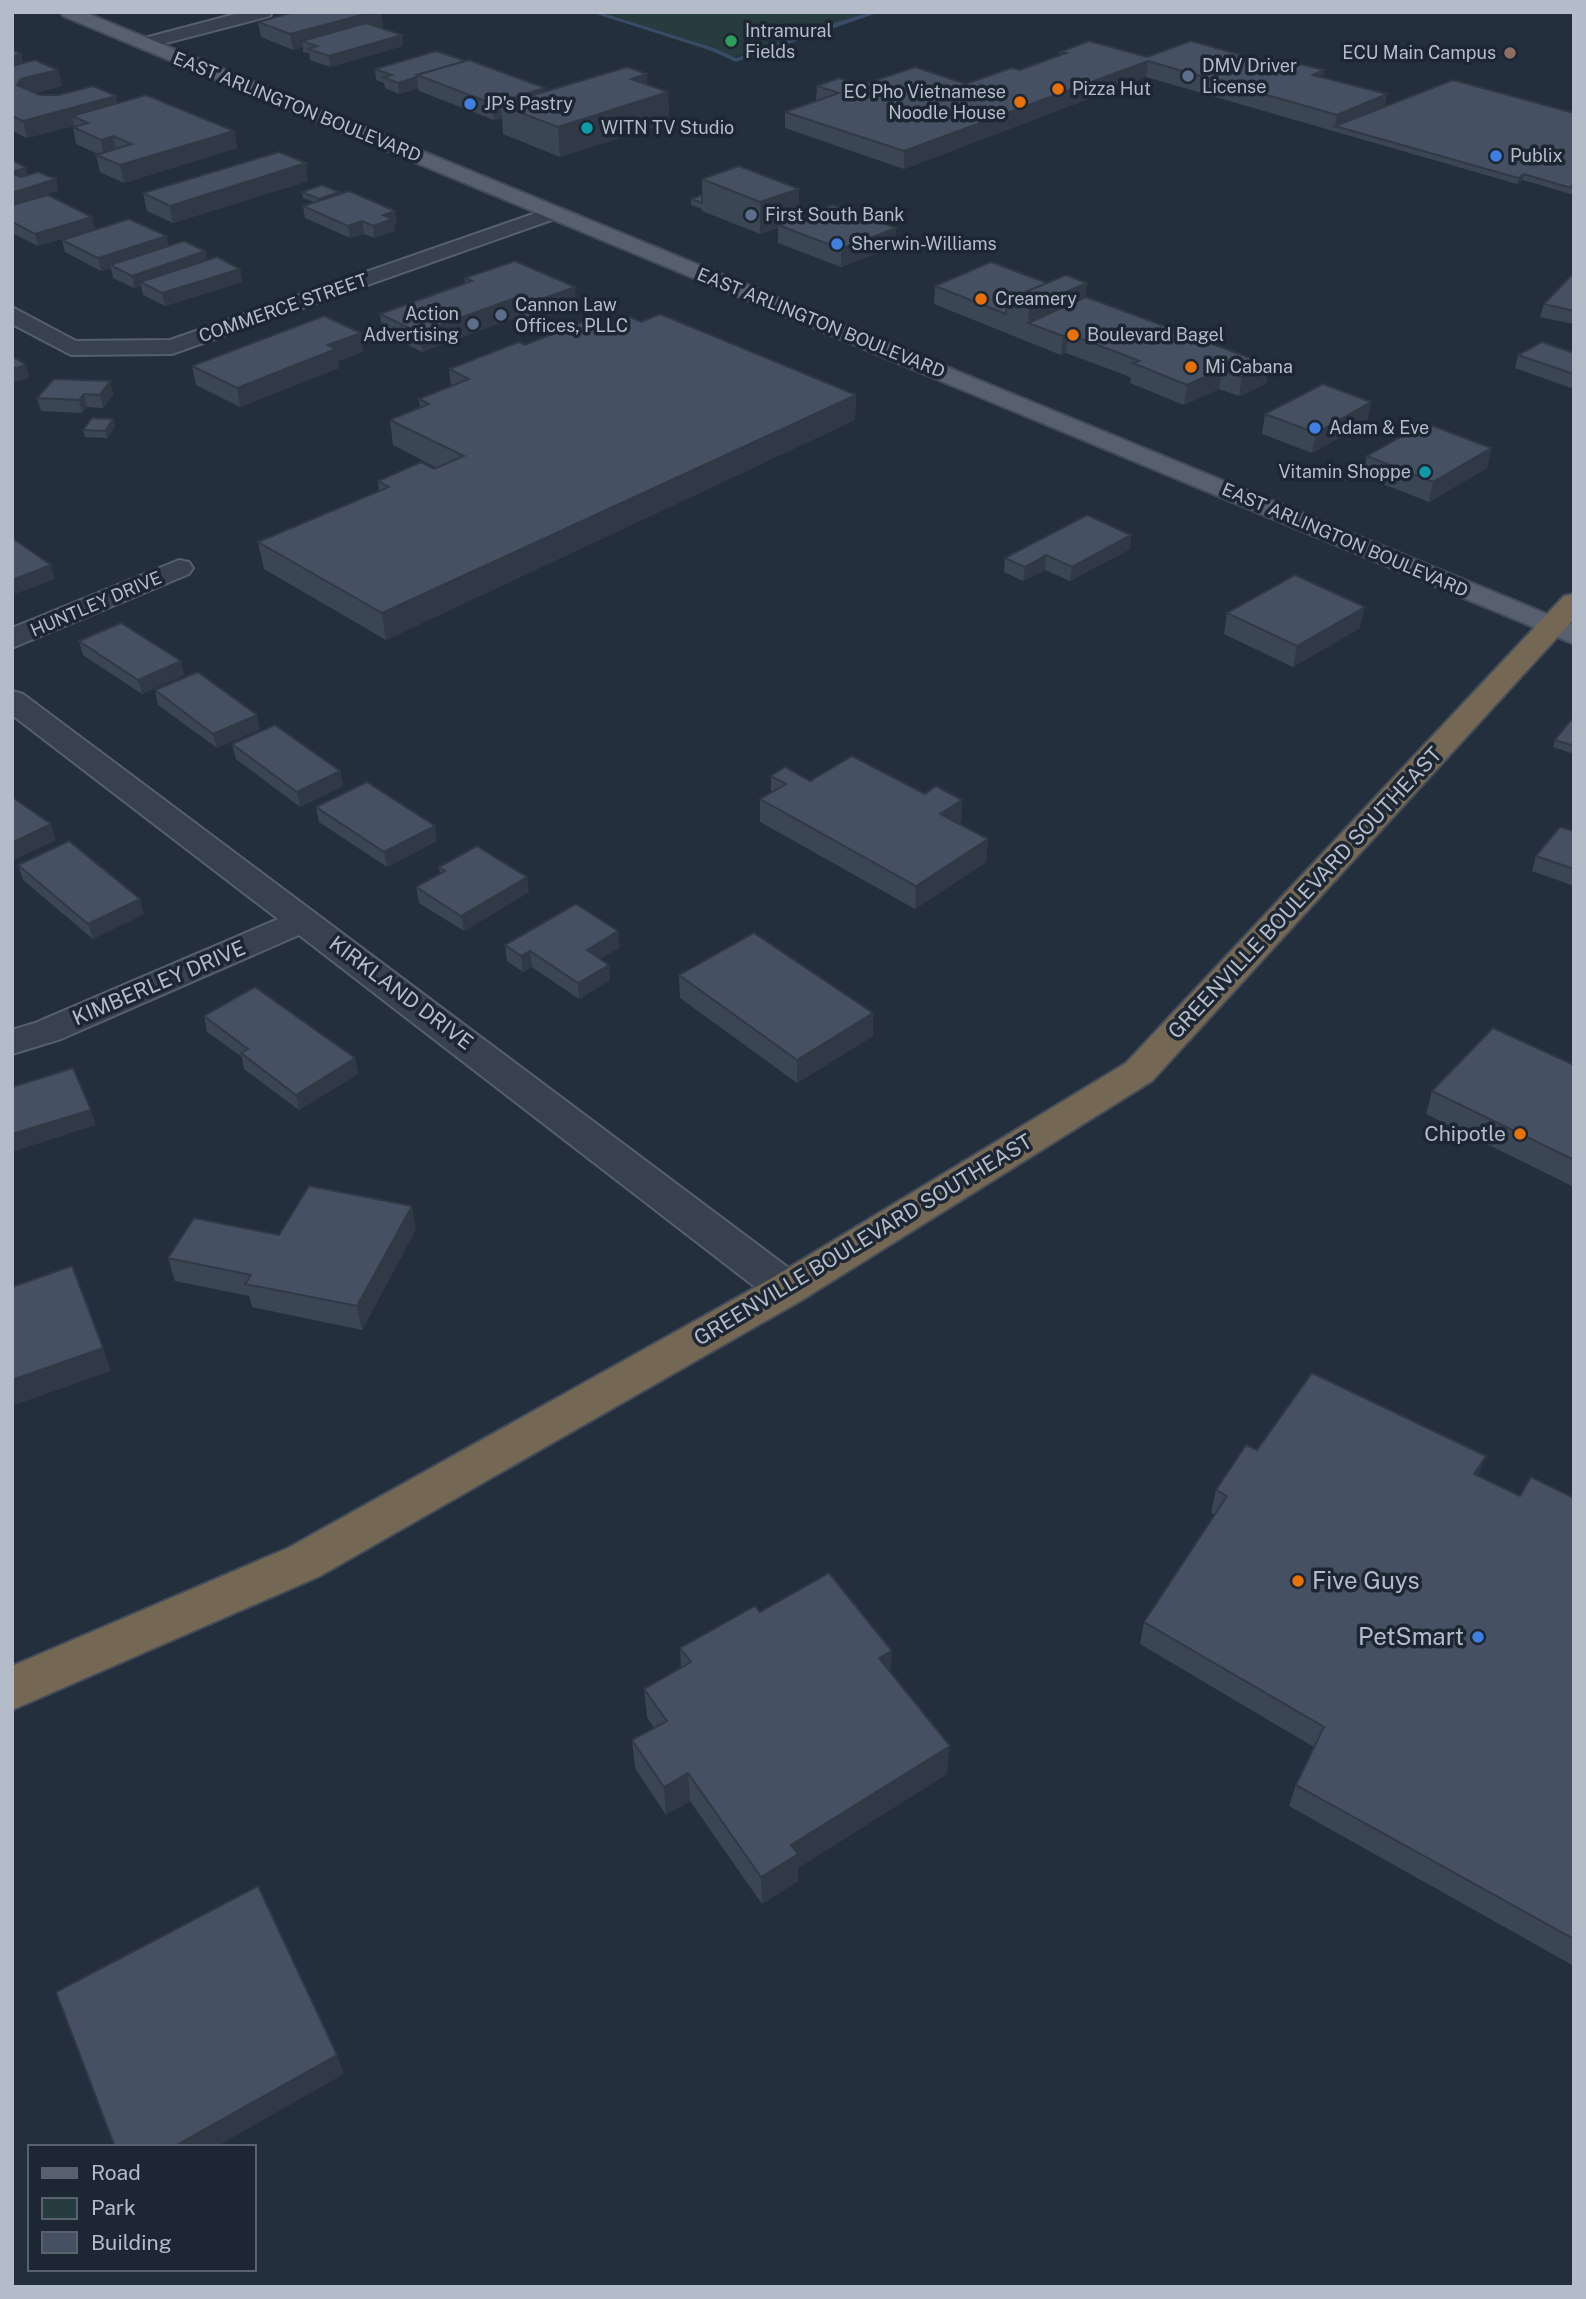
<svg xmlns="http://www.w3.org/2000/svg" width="1586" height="2299" viewBox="0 0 1586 2299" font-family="'Public Sans',sans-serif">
<rect width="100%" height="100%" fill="#242f3e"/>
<!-- green -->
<path fill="#263c3f" d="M593 12H872L730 58Z"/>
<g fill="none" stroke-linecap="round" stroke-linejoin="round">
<!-- stream -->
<path fill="#394c67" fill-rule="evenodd" d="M590 12H599L714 48 736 58 834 23 870 12H880L736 62 710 50Z"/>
<defs>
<g id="minor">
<path d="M243 12H272L270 16 143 49 134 44 137 40Z"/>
<path d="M553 207 560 209 563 213 560 217 172 354 71 355 12 324V307L76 341 170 340Z"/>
<path d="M179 560 189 562 193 568 189 574 12 648V628Z"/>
<path d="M12 691 23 694 802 1278 808 1289 802 1300 787 1304 772 1300 299 935 61 1039 12 1054V1030L35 1023 278 919 12 715Z"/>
</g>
<path id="major" d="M61 12H84L1574 625V644L63 16Z"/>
<path id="highway" d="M1574 594V619L1152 1081 802 1300 320 1576 12 1710V1666L288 1548 772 1278 1126 1063 1564 596Z"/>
</defs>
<!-- minor casing -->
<use href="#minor" stroke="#565f6c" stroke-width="4"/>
<!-- major casing -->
<use href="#major" stroke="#414a57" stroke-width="4"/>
<!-- highway casing -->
<use href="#highway" stroke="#434c59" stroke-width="4"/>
<!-- minor -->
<use href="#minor" fill="#38414e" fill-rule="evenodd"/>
<!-- major -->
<use href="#major" fill="#56606e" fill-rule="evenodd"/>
<!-- highway -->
<use href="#highway" fill="#746855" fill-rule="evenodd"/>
</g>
<!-- wall -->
<g fill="#3b4654">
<path d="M294 12H381L383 26 379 27 403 46 330 67 310 60 309 53 303 52V47L293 50 261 37 258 22Z"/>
<path d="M12 50 21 54 23 63 58 70 62 86 35 93 40 95 117 103 234 131 237 148 124 183 100 172 96 155 98 154 76 144 73 127H74V126L27 138 12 131Z"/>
<path d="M1060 52 1324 70 1322 77 1387 94 1384 107 1574 113V195L1523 180 1517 184 1146 77 904 169 785 128V112L816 101 817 86 966 84 1020 70 1059 56Z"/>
<path d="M375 69 545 91 648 85 668 92 669 122 560 157 503 134 502 118 494 120 419 91 418 88 399 94 385 88 384 83 376 80Z"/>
<path d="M12 160 28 175 56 179 58 191 45 195 95 229 38 246 12 233Z"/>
<path d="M702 179 799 217 895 246 841 267 778 243V228L760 234 702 211V209L691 205V199L702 195Z"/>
<path d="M308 181 173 223 147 211 143 193Z"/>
<path d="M302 192H339V195L397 223 394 224 395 231 374 238 364 234 350 238 305 218 303 206 315 202 303 198Z"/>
<path d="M62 240 169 246 205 251 207 260 240 269 242 282 165 306 143 295 141 286 134 288 113 278 111 268 101 271 65 252Z"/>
<path d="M1574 275V324L1540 317 1544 304Z"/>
<path d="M465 278 577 306 530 323 517 317 422 352 383 332 380 314 465 284Z"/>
<path d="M935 286 1086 297 1269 365 1266 384 1239 396 1219 389 1184 405 1130 383 1131 378 1125 375 1066 353 1061 355 934 304Z"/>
<path d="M641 322 856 395 855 420 386 640 264 569 258 542 379 491 378 481 437 468 393 445 390 420 420 408 419 399 451 387 449 369 525 345 602 328Z"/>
<path d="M363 352 338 361 339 368 240 407 196 385 192 366Z"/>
<path d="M1574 353V389L1515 368 1518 355Z"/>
<path d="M110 381 113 395 103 408 87 407 82 413 41 411 37 398Z"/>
<path d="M1371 402 1367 422 1312 453 1262 434 1265 414Z"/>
<path d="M113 419 115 426 107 438 85 437 83 430Z"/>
<path d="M1491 448 1487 468 1429 502 1363 476 1367 456Z"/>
<path d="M1131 535 1130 549 1070 581 1045 570 1023 581 1004 572 1005 558Z"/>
<path d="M1227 613 1360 628 1293 667 1224 634Z"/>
<path d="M79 641 181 661 184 675 142 694 83 655Z"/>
<path d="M155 690 260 729 217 748 158 705Z"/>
<path d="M1574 721V754L1553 747 1555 740Z"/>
<path d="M232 744 340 771 343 786 300 807 236 759Z"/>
<path d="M771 776 925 794 962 800 961 822 958 824 988 839 986 862 915 909 760 822V799L771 793Z"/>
<path d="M316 807 437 841 387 867 319 822Z"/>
<path d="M1574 831V886L1532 871 1536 856Z"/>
<path d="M18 865 144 914 93 939 23 880Z"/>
<path d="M439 867 529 892 464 931 419 903 416 887 440 874Z"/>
<path d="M505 945 620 947 600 959 609 965 610 980 579 999 532 967 523 972 507 961Z"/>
<path d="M679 975 873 1036 797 1083 680 998Z"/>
<path d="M204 1016 355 1058 358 1074 299 1110 244 1069 242 1057 207 1032Z"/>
<path d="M1574 1065V1187L1426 1114 1432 1091Z"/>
<path d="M416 1229 362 1330 252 1307 249 1296 175 1281 168 1258 279 1235Z"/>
<path d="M1486 1456 1478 1476 1520 1496 1574 1498V1966L1289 1806 1296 1785 1314 1747 1140 1644 1144 1622 1215 1515 1211 1513 1216 1490Z"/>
<path d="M760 1612 892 1651 890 1672 947 1774 798 1868V1881L762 1904 690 1801 666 1815 635 1768 632 1740 654 1728 647 1717 644 1689 681 1668 680 1648Z"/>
</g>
<!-- shaded-wall -->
<g fill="#303945">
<path d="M373 12H381L383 26 313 45 302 41 303 47 293 50 290 34Z"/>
<path d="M402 35 403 46 330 67 329 56Z"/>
<path d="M21 54 25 71 12 74V57Z"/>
<path d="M1148 61 1146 77 904 169V151Z"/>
<path d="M58 70 62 86 25 96 17 85 21 79Z"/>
<path d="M1324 70 1321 87 1313 75Z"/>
<path d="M647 74 648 98 668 92 669 122 560 157 558 127 631 79Z"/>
<path d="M417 77 418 88 399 94 398 83Z"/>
<path d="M545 88 546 104 500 105 502 118 494 120 493 104Z"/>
<path d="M1387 94 1384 111 1335 126 1337 115Z"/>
<path d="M116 96 120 113 72 116 74 126 27 138 23 121Z"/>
<path d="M234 131 237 148 124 183 120 165Z"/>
<path d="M113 136 117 153 104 157 101 140Z"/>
<path d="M306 163 308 181 173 223 170 206Z"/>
<path d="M26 168 29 180 12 184V172Z"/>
<path d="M1524 174 1523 180 1517 184 1518 178Z"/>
<path d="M56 179 58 191 12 206V193Z"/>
<path d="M799 189V220L778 225V228L760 234V202Z"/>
<path d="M339 192 340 198 320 205 319 199Z"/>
<path d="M395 211 397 223 394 224 395 231 374 238 373 226 383 215Z"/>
<path d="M92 217 95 229 38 246 35 234Z"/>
<path d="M362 221 364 234 350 238 348 226Z"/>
<path d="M896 228 895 246 841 267V249Z"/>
<path d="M167 236 169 249 110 265 111 268 101 271 98 258Z"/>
<path d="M205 251 208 264 140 282 141 286 134 288 132 276Z"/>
<path d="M240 269 242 282 165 306 162 293Z"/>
<path d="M1087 283 1084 316 1028 323 1029 308Z"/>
<path d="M575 287 577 306 530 323 528 304Z"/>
<path d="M515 298 517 317 422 352 419 333Z"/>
<path d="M361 333 363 352 338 361 339 368 240 407 237 388 328 345Z"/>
<path d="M1068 334 1066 353 1061 355 1063 336Z"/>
<path d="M26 365 30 378 12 383V369Z"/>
<path d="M1269 365 1266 384 1239 396 1242 377Z"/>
<path d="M1222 369 1219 389 1184 405 1187 385Z"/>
<path d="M110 381 113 395 103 408 100 395Z"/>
<path d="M84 394 87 407 82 413 79 400Z"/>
<path d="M856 395 855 420 386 640 382 613Z"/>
<path d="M1371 402 1367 422 1312 453 1316 433Z"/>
<path d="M113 419 115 426 107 438 105 431Z"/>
<path d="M1491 448 1487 468 1429 502 1433 482Z"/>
<path d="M1131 535 1130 549 1070 581 1072 567Z"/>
<path d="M1046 555 1045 570 1023 581 1025 567Z"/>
<path d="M51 565 55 579 15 594 12 585V580Z"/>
<path d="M1365 607 1360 628 1293 667 1297 646Z"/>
<path d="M181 661 184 675 142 694 138 680Z"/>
<path d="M257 715 260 729 217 748 213 734Z"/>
<path d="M340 771 343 786 300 807 297 792Z"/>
<path d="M962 800 961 822 938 836 940 814Z"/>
<path d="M51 824 56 840 12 861V843Z"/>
<path d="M435 826 437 841 387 867 384 852Z"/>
<path d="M988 839 986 862 915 909 916 886Z"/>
<path d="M527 877 529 892 464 931 461 916Z"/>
<path d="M140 899 144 914 93 939 88 924Z"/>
<path d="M618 931 620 947 588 966 587 950Z"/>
<path d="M530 951 532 967 523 972 521 956Z"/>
<path d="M609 965 610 980 579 999 578 983Z"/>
<path d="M873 1013V1036L797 1083V1060Z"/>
<path d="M355 1058 358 1074 299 1110 296 1095Z"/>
<path d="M91 1110 96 1125 12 1152V1134Z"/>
<path d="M412 1206 416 1229 362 1330 357 1306Z"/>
<path d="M103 1348 111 1371 12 1406V1380Z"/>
<path d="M1486 1456 1477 1479 1474 1474Z"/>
<path d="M892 1651 890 1679 879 1658Z"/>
<path d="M950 1746 947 1774 798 1868V1881L762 1904 761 1877 791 1845Z"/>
<path d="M688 1773 690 1801 666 1815 664 1787Z"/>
<path d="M337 2055 344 2074 216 2147H173Z"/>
</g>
<!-- building -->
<g fill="#455162" stroke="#303945" stroke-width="2">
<path d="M294 12H373L290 34 258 22Z"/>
<path d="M366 23 402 35 329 56 308 49 317 46 302 41Z"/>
<path d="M1089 41 1147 57 1191 41 1284 67 1295 63 1324 70 1313 75 1387 94 1337 115 1148 61 904 151 785 112 839 93 817 86 839 78 862 85 915 67 966 84 1011 68 1020 70 1066 53 1060 52Z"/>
<path d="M12 50 21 54 12 57Z"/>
<path d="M436 51 466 61 417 75V77L398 83 383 77 392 75 375 69Z"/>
<path d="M35 60 58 70 21 79 17 85 40 95H59L93 86 116 96 23 121 12 116V66Z"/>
<path d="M469 60 545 88 493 104 417 75Z"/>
<path d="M627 67 647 74 631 79 668 92 558 127 500 105Z"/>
<path d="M1453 80 1574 113V179L1571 188 1524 174 1518 178 1335 126Z"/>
<path d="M146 95 234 131 120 165 96 155 132 144 113 136 101 140 73 127 88 123 72 116Z"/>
<path d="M279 152 306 163 170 206 143 193Z"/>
<path d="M12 160 26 168 12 172Z"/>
<path d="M739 166 799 189 760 202 702 179Z"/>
<path d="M38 172 56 179 12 193V176L16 175 21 177Z"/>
<path d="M322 185 339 192 319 199 302 192Z"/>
<path d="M349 191 395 211 383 215 393 219 373 226 362 221 348 226 303 206Z"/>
<path d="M48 195 92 217 35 234 12 222V205Z"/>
<path d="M702 195V203L691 199Z"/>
<path d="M833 205 896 228 841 249 778 225Z"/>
<path d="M129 219 167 236 98 258 62 240Z"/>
<path d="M184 241 205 251 132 276 110 265Z"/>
<path d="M217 257 240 269 162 293 140 282Z"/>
<path d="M515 261 575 287 528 304 515 298 419 333 380 314 472 281 465 278Z"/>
<path d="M991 262 1047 283 1007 300 1006 314 935 286Z"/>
<path d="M1066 275 1087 283 1029 308 1007 300Z"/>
<path d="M1572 275H1574V311L1544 304Z"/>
<path d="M1086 297 1269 365 1242 377 1222 369 1187 385 1133 363 1139 361 1127 356 1068 334 1063 336 1028 323Z"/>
<path d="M660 314 856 395 382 613 258 542 389 487 378 481 421 462 434 469 464 456 390 420 429 404 419 399 469 379 449 369 519 342 525 345 585 321 602 328 630 317 641 322Z"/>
<path d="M324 316 361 333 328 345 336 349 237 388 192 366Z"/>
<path d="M1542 342 1574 353V374L1518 355Z"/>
<path d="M12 356 26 365 12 369Z"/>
<path d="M54 379 110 381 100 395 84 394 79 400 37 398Z"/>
<path d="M1323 384 1371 402 1316 433 1265 414Z"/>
<path d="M92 418 113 419 105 431 83 430Z"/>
<path d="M1425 423 1491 448 1433 482 1367 456Z"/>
<path d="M1087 515 1131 535 1072 567 1046 555 1025 567 1005 558Z"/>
<path d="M12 538 51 565 12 580Z"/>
<path d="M1295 575 1365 607 1297 646 1227 613Z"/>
<path d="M121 623 181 661 138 680 79 641Z"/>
<path d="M198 672 257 715 213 734 155 690Z"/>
<path d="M1571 720 1574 721V746L1555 740Z"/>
<path d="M275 725 340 771 297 792 232 744Z"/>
<path d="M852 756 925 794 936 786 962 800 940 814 988 839 916 886 760 799 786 784 771 776 785 767 810 781Z"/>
<path d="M367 782 435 826 384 852 316 807Z"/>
<path d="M12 797 51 824 12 843Z"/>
<path d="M1560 827 1574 831V869L1536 856Z"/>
<path d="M69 841 140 899 88 924 18 865Z"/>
<path d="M477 846 527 877 461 916 416 887 445 871 439 867Z"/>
<path d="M576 904 618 931 587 950 609 965 578 983 530 951 521 956 505 945Z"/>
<path d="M754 933 873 1013 797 1060 679 975Z"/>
<path d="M255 987 355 1058 296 1095 241 1053 248 1049 204 1016Z"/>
<path d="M1493 1028 1574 1065V1160L1432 1091Z"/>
<path d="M73 1068 91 1110 12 1134V1087Z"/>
<path d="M309 1186 412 1206 357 1306 245 1284 251 1275 168 1258 194 1218 279 1235Z"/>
<path d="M72 1266 103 1348 12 1380V1287Z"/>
<path d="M1312 1373 1486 1456 1474 1474 1520 1496 1531 1477 1574 1498V1939L1296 1785 1324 1727 1144 1622 1227 1496 1216 1490 1246 1445 1257 1450Z"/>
<path d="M829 1573 892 1651 879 1658 950 1746 791 1845 798 1854 761 1877 688 1773 664 1787 632 1740 667 1721 644 1689 691 1662 680 1648 755 1606 760 1612Z"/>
<path d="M258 1886 337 2055 173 2147H115L56 1992Z"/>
</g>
<!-- markers -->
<circle fill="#2e9e5b" stroke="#1d2633" stroke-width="2.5" cx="731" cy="41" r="7"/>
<circle fill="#8d6e63" stroke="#1d2633" stroke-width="2.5" cx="1510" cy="53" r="7"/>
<g fill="#5c6f8a" stroke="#1d2633" stroke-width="2.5">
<circle cx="1188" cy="76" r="7"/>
<circle cx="751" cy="215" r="7"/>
<circle cx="501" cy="315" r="7"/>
<circle cx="473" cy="324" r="7"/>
</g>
<g fill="#e8710a" stroke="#1d2633" stroke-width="2.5">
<circle cx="1058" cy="89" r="7"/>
<circle cx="1020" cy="102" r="7"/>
<circle cx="981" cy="299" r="7"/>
<circle cx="1073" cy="335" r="7"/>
<circle cx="1191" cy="367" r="7"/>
<circle cx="1520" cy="1134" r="7"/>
<circle cx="1298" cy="1581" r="7"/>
</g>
<g fill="#3f7fe0" stroke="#1d2633" stroke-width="2.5">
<circle cx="470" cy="104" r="7"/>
<circle cx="1496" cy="156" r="7"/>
<circle cx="837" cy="244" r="7"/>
<circle cx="1315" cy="428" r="7"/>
<circle cx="1478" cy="1637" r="7"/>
</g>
<g fill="#0f9aa8" stroke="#1d2633" stroke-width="2.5">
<circle cx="587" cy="128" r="7"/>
<circle cx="1425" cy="472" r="7"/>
</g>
<g text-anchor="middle" stroke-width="7" stroke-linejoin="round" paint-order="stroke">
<!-- far-poi labels -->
<g font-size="18" fill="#b4bcc9" stroke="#1d2633" text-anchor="start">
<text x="745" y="37">Intramural<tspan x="745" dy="21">Fields</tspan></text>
<text x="1496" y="59" text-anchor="end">ECU Main Campus</text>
<text x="1202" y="72">DMV Driver<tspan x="1202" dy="21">License</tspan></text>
<text x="1072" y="95">Pizza Hut</text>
<text x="1006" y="98" text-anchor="end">EC Pho Vietnamese<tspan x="1006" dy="21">Noodle House</tspan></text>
<text x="484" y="110">JP's Pastry</text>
<text x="601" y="134">WITN TV Studio</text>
<text x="1510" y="162">Publix</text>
<text x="765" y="221">First South Bank</text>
<text x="851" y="250">Sherwin-Williams</text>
<text x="995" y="305">Creamery</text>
<text x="515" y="311">Cannon Law<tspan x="515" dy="21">Offices, PLLC</tspan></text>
<text x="459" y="320" text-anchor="end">Action<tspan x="459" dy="21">Advertising</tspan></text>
<text x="1087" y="341">Boulevard Bagel</text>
<text x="1205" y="373">Mi Cabana</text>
<text x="1329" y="434">Adam &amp; Eve</text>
<text x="1411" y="478" text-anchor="end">Vitamin Shoppe</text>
</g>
<!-- far-street labels -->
<g font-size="18" fill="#b4bcc9" stroke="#1d2633">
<text transform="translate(297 107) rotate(22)" y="6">EAST ARLINGTON BOULEVARD</text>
<text transform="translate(283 308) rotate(-19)" y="6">COMMERCE STREET</text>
<text transform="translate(821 323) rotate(22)" y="6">EAST ARLINGTON BOULEVARD</text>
<text transform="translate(1345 540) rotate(23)" y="6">EAST ARLINGTON BOULEVARD</text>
<text transform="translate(96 604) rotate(-23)" y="6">HUNTLEY DRIVE</text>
</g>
<!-- street labels -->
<g font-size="21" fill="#b4bcc9" stroke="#1d2633">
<text transform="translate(1305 893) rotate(-47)" y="7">GREENVILLE BOULEVARD SOUTHEAST</text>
<text transform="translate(159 983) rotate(-23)" y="7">KIMBERLEY DRIVE</text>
<text transform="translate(401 993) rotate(37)" y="7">KIRKLAND DRIVE</text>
<text transform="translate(863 1240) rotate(-31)" y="7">GREENVILLE BOULEVARD SOUTHEAST</text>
</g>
<!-- poi labels -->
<g font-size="21" fill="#b4bcc9" stroke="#1d2633" text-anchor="end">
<text x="1506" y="1141">Chipotle</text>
</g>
<!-- near-poi labels -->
<g font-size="24" fill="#b4bcc9" stroke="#1d2633" text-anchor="start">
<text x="1312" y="1589">Five Guys</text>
<text x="1464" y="1645" text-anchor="end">PetSmart</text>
</g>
</g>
<!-- border -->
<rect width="1586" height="2299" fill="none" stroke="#b4bcc9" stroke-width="28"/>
<!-- legend -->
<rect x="28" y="2145" width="228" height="126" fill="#1d2633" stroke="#59626f" stroke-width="2"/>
<rect x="42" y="2168" width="35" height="10" fill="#56606e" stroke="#59626f" stroke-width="2"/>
<text x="91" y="2180" font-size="21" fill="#b4bcc9">Road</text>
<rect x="42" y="2198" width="35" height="21" fill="#263c3f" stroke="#59626f" stroke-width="2"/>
<text x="91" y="2215" font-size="21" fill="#b4bcc9">Park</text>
<rect x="42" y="2232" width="35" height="21" fill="#455162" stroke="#59626f" stroke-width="2"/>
<text x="91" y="2250" font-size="21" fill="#b4bcc9">Building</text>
</svg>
